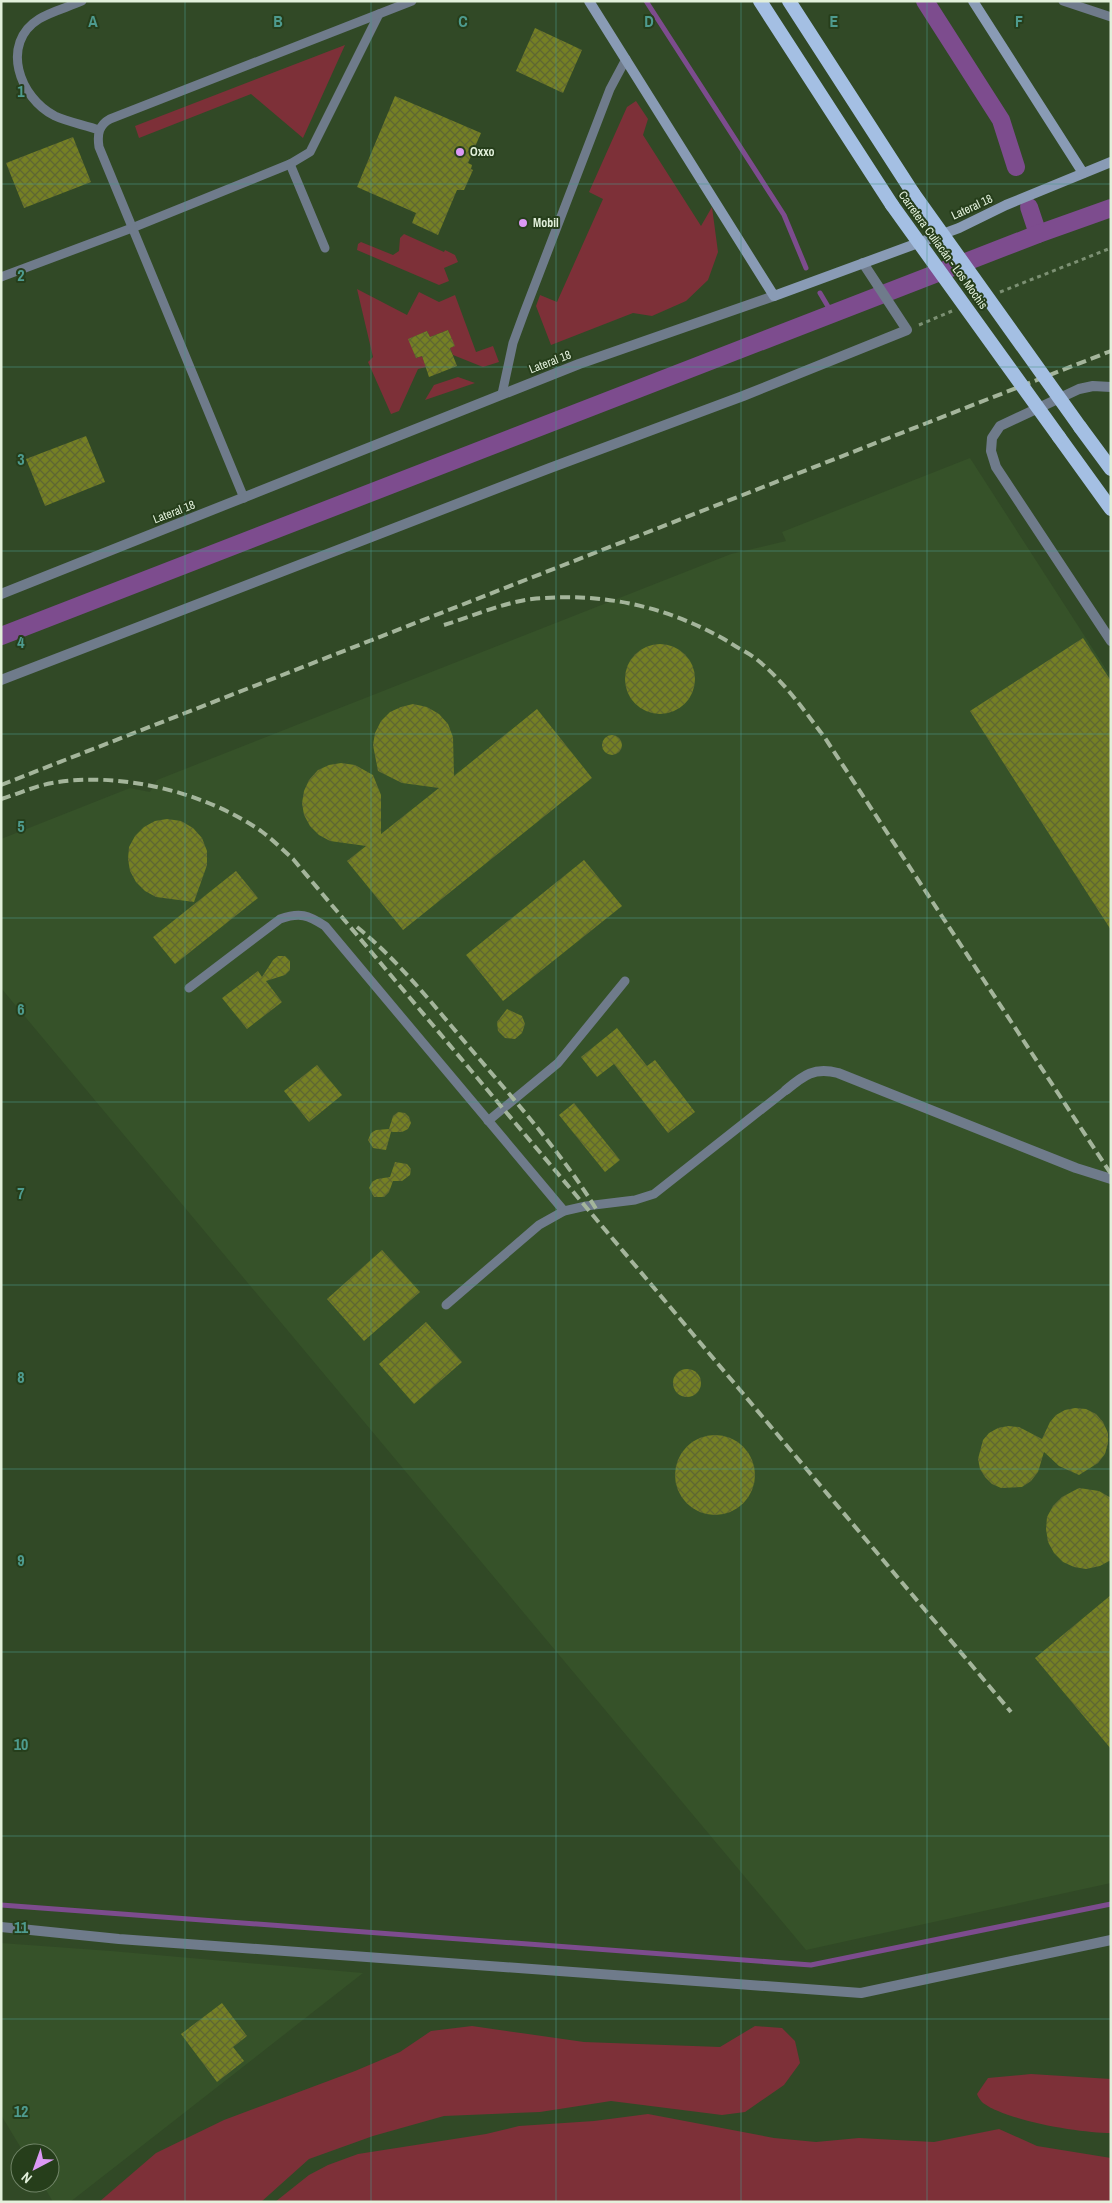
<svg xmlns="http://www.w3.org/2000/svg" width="1112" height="2203" viewBox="0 0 1112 2203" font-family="'Archivo Narrow',sans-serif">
<defs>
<pattern id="building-cross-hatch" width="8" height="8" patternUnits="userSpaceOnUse" patternTransform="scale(1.25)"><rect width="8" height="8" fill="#758024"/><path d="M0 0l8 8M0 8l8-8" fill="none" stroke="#5f6732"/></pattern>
</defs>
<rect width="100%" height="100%" fill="#314926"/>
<!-- built -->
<g fill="#365229">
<path d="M970 458 1111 677V1883L806 1950 1 988V839L130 788 150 792 157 780 731 554 786 541 782 532Z"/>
<path d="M1 1943 111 1951 363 1973 70 2202H53L42 2183H50V2153H24L1 2115Z"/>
</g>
<!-- grass -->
<g fill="#7d3038">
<path d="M345 45 303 138 251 94 139 138 135 126Z"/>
<path d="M636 101 648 119 643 135 701 226 712 207 718 252 708 280 686 301 652 316 633 313 551 345 536 306 540 295 557 302 603 199 589 192 627 107Z"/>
<path d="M404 234 444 252 445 250 455 255 458 262 444 268 449 281 439 285 357 250 358 244 361 242 393 255 399 251 400 238Z"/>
<path d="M357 289 407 315 419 292 439 302 455 295 476 352 493 346 499 362 483 367 453 355 450 348 454 346 448 330 430 337 427 331 409 339 416 358 422 356 426 367 418 369 399 411 391 414 368 362 373 357Z"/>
<path d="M458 377 475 383 425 400 434 385Z"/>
<path d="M472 2026 584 2042 720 2047 755 2026 782 2028 795 2041 800 2063 784 2085 745 2112 722 2115 611 2101 540 2112 444 2116 373 2136 309 2159 261 2202H99L156 2153 224 2120 355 2071 400 2052 431 2031Z"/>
<path d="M1031 2074 1111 2079V2133C1080 2133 1008 2121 983 2103 981 2101 978 2097 977 2094L988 2078Z"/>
<path d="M648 2114 774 2138 816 2142 859 2138 934 2142 999 2129 1037 2146 1111 2158V2202H275L309 2175 328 2165 358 2154 486 2134 519 2126 594 2121Z"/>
</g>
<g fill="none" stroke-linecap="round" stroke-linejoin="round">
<!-- stream -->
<g stroke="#7d4c8e" stroke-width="5">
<path d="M646 1 784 215 806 268"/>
<path d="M820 293 833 315"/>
<path d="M1 1905 811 1965 1111 1904"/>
</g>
<!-- canal -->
<g stroke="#7d4c8e" stroke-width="18">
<path d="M925 1 1001 120 1016 167"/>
<path d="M1029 207 1038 234"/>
<path d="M1 636 1038 234 1111 208"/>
</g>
</g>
<!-- building -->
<g fill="url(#building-cross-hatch)">
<path d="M535 28 582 50 563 93 516 71Z"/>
<path d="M395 96 481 133 468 163 472 165 471 169 473 170 464 190H457L438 235 412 223 416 213 357 187Z"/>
<path d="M73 137 91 182 24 208 6 163Z"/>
<path d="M448 330 455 346 450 348 457 366 429 377 422 356 416 358 408 339 427 331 430 337Z"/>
<path d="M86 436 105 482 45 506 26 459Z"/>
<path d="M1083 638 1111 681V930L970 711Z"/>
<circle cx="660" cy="679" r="35"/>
<path d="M413 704 427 707 439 714 448 724 453 737 454 776 537 709 592 778 403 930 347 861 366 846 330 841 319 835 310 826 304 815 302 803 304 791 309 780 318 770 329 765 341 763 355 765 373 775 381 795V834L439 788 402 783 378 771 373 745 375 733 381 721 390 712 401 707Z"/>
<circle cx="612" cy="745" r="10"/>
<path d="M167 819 181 821 193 828 202 838 207 851V865L194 902 156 897 145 891 136 882 130 871 128 859 129 847 135 836 144 827 155 821Z"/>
<path d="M584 860 622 906 503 1001 466 955Z"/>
<path d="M236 871 258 898 175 964 153 937Z"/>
<path d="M278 956H285L290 961V970L285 975 266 981 282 1002 247 1029 222 998 258 971 262 977 273 960Z"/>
<path d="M507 1009 522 1016 525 1024 522 1033 515 1039 505 1038 498 1031 497 1022Z"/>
<path d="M617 1028 647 1066 655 1060 695 1112 668 1133 614 1064 597 1077 581 1057Z"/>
<path d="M317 1065 342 1095 309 1122 284 1091Z"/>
<path d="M574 1103 620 1160 605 1172 559 1115Z"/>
<path d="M398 1112 405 1113 409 1117 411 1123 408 1129 402 1132H391L386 1150 373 1148 368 1140 371 1133 376 1130 389 1129 393 1116Z"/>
<path d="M395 1162 407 1164 411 1169 410 1175 402 1181H393L389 1192 384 1197H374L369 1188 372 1182 377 1179 390 1177Z"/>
<path d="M382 1250 420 1292 364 1341 327 1299Z"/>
<path d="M426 1322 462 1362 414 1404 379 1364Z"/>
<circle cx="687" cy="1383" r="14"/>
<path d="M1075 1408 1086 1409 1096 1414 1103 1422 1108 1433V1443L1105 1454 1098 1463 1079 1475 1059 1466 1044 1452 1038 1472 1031 1481 1022 1487 1001 1488 992 1484 985 1477 980 1469 978 1459 983 1440 989 1433 998 1428 1008 1426 1019 1427 1042 1439 1050 1422 1056 1415 1065 1410Z"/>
<circle cx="715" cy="1475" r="40"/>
<path d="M1079 1488 1099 1491 1111 1498V1560L1100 1566 1086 1569 1074 1567 1063 1562 1054 1553 1048 1542 1046 1529 1047 1517 1053 1506 1062 1497Z"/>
<path d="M1111 1595V1749L1035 1658Z"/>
<path d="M222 2003 247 2036 233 2047 244 2061 217 2082 181 2034Z"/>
</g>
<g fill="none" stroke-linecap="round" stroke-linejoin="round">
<!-- path -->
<g stroke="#7c9073" stroke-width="3" stroke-dasharray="4 4" stroke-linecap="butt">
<path d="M1000 292 1111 248"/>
<path d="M919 325 952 311"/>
</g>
<!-- service -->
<g stroke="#6f7b8b" stroke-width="9">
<path d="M82 1C69 7 52 11 39 19 0 43 19 98 55 116 68 122 85 125 99 130"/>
<path d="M1063 1 1111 17"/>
<path d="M290 164 325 248"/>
<path d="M1 277 132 228 290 164 310 152 379 14"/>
<path d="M502 394 513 343 524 313 610 89 626 59"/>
<path d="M244 498 99 147C97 134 99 125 110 119L412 1"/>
<path d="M189 988 280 919C300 912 308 915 325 926L564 1211"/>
<path d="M488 1121 558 1063 625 981"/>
<path d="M446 1305 539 1225 564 1211 586 1206 635 1200 654 1194 786 1090"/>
</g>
<!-- minor -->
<g stroke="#6f7b8b" stroke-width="10">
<path d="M1111 387 1093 386 1079 389 1000 426 992 438 991 451 996 467 1111 641"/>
<path d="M1 680 550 468 743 396 907 330 863 263"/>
<path d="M786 1090C804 1075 814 1067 838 1073L1076 1168 1111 1179"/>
<path d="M1 1927 119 1939 861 1993 1111 1940"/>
</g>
<!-- tertiary -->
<path stroke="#6f7b8b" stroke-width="10" d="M1 594 579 364 774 296"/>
<!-- secondary -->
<g stroke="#899bb5" stroke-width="10">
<path d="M589 1 774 296 959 228 1006 205 1111 162"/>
<path d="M973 1 1083 173"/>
</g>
<!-- trunk -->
<g stroke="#a4bfe3" stroke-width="14">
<path d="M760 1 892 205"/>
<path d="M789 1 913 193"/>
<path d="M1080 427 1111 469"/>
<path d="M1059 437 1111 509"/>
</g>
<!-- rail -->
<g stroke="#a4b59b" stroke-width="4" stroke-dasharray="10 5" stroke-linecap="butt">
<path d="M444 625C470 617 505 602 532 599 603 592 667 606 729 642 737 648 747 652 755 658 783 680 804 710 825 738L1111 1174"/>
<path d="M1 785 1111 351"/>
<path d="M1 799C18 794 35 786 52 783 119 771 205 792 261 831 272 839 283 850 293 859L1011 1712"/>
<path d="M357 927C400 962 434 1006 470 1048 515 1101 562 1153 598 1212"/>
</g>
<!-- trunk-bridge -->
<g stroke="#a4bfe3" stroke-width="14">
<path d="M913 193 1080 427"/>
<path d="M892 205 1059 437"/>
</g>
</g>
<!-- grid -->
<path fill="none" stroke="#4e9b8f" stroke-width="1" stroke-opacity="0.55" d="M185 1V2202M371 1V2202M556 1V2202M741 1V2202M927 1V2202M1 184H1111M1 367H1111M1 551H1111M1 734H1111M1 918H1111M1 1102H1111M1 1285H1111M1 1469H1111M1 1652H1111M1 1836H1111M1 2019H1111"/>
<!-- markers -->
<g fill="#dc99f5" stroke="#263e1b" stroke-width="2">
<circle cx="460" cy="152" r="5"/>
<circle cx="523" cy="223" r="5"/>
</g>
<g text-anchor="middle" stroke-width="4" stroke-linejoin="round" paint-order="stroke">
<!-- poi labels -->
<g font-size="12" font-weight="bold" fill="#e2f0db" stroke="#263e1b" text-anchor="start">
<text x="470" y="156">Oxxo</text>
<text x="533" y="227">Mobil</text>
</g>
<!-- street labels -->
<g font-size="12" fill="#e2f0db" stroke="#263e1b">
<text transform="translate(972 207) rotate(-25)" y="4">Lateral 18</text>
<text transform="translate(943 250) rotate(54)" y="4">Carretera Culiacán - Los Mochis</text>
<text transform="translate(550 362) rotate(-21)" y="4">Lateral 18</text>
<text transform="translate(174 512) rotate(-21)" y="4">Lateral 18</text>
</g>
</g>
<g font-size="16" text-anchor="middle" font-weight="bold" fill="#4e9b8f" stroke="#263e1b" stroke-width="4" stroke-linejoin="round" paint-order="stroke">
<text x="93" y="27">A</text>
<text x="278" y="27">B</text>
<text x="463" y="27">C</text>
<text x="649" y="27">D</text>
<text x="834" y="27">E</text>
<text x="1019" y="27">F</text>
<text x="21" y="97">1</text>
<text x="21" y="281">2</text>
<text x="21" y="465">3</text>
<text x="21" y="648">4</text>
<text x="21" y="832">5</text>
<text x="21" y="1015">6</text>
<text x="21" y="1199">7</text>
<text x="21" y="1383">8</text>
<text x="21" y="1566">9</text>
<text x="21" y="1750">10</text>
<text x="21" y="1933">11</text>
<text x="21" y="2117">12</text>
</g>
<!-- border -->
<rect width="1112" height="2203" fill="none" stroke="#e2f0db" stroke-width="5"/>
<!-- north arrow -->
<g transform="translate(35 2168) rotate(221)"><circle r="24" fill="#263e1b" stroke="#718568"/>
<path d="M0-4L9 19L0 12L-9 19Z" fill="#dc99f5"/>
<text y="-8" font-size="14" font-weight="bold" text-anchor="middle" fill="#e2f0db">N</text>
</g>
</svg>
